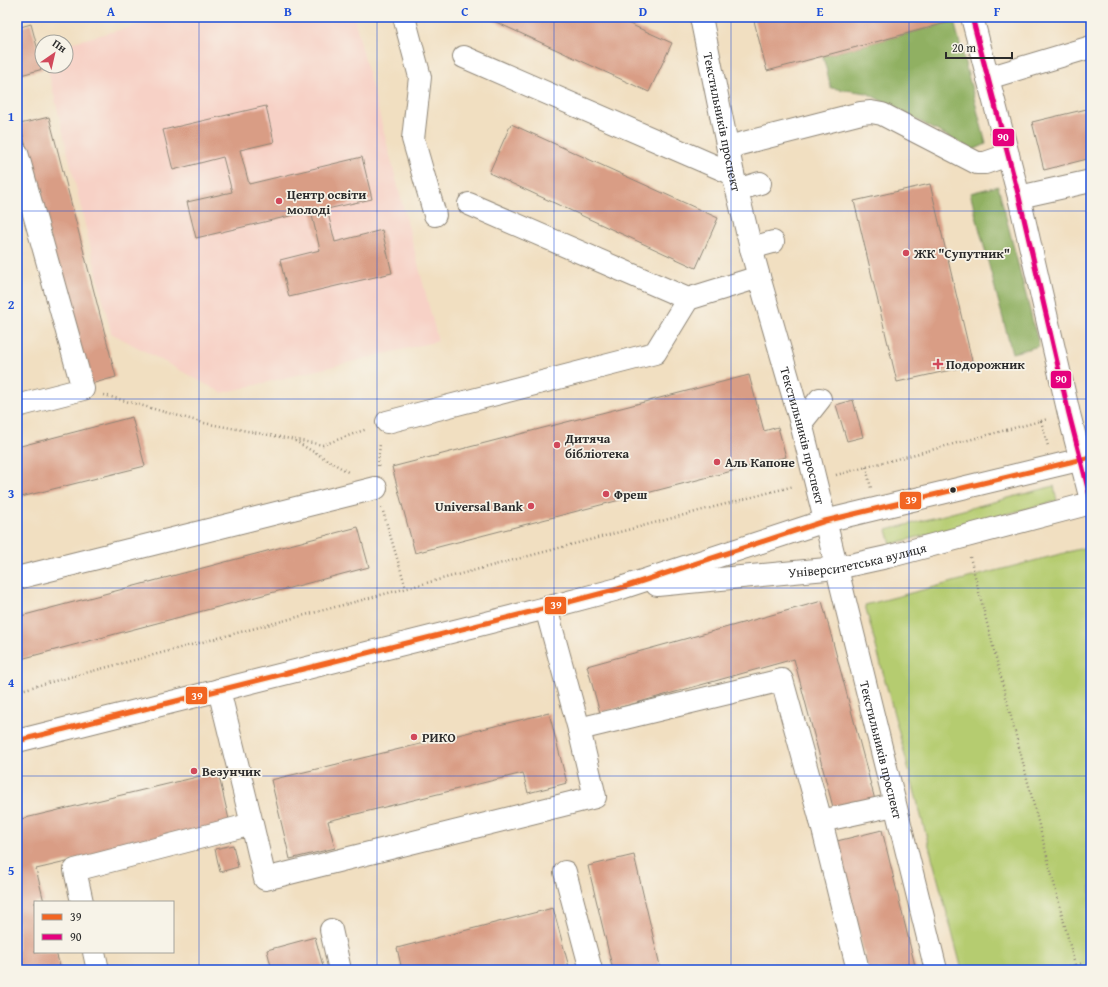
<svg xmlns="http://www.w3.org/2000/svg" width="1108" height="987" viewBox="0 0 1108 987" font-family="'Gentium Book Plus',serif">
<rect width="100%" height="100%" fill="#f7f3e8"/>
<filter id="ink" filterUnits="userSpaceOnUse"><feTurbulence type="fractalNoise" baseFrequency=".025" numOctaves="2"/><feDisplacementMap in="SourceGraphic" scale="8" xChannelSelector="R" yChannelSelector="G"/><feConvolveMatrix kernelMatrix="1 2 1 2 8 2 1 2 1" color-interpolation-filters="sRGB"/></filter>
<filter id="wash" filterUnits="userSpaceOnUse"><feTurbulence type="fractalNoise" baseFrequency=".012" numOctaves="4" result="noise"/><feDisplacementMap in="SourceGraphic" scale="16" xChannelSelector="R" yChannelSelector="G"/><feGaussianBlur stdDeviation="0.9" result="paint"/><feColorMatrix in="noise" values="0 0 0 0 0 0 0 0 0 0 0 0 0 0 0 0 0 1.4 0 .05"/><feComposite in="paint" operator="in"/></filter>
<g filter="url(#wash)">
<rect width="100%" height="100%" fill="#f1dfc1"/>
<!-- built -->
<path fill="#f7d1c6" d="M169 17H354L438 341 222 393 111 333 47 66H66V44Z"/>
<!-- green -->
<g fill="#b5cc70" stroke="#707c4e">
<path d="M1054 486 1057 501 891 544 887 530Z"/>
<path d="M1087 547 1091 561V970H962L865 605Z"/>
</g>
<!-- forest -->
<g fill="#90b062" stroke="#5e6e46">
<path d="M954 21 986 144 973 150 867 93 831 88 823 56Z"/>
<path d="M998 186 1039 346 1012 353 970 193Z"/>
</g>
<g id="blocks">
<!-- building -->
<g fill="#d99d85">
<path d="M485 17H614L672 43 649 92Z"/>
<path d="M753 17H952L954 21 767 71Z"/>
<path d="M31 24 43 69 17 76V28Z"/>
<path d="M266 106 274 142 240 150 249 184 362 157 372 199 327 209 335 242 382 230 392 273 289 297 280 260 320 250 311 211 196 238 187 202 232 192 223 157 173 170 163 130Z"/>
<path d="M1091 108V158L1044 170 1032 122Z"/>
<path d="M49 117 116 377 87 385 20 124Z"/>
<path d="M511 124 718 218 696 268 489 173Z"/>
<path d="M930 184 973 365 897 382 854 201Z"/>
<path d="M749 375 764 431 778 427 786 457 415 553 392 467Z"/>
<path d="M853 400 863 437 847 441 836 405Z"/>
<path d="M132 417 145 466 17 498V447Z"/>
<path d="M358 527 369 567 17 660V617Z"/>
<path d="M822 601 875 800 834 811 794 659 600 713 587 666Z"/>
<path d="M549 713 567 783 528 793 523 773 328 821 335 848 290 859 271 780Z"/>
<path d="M218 772 230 824 36 869 44 902H35V952H56L61 970H18L17 820Z"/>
<path d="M882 830 916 970H868L837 841Z"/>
<path d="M233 845 238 867 220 872 215 849Z"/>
<path d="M634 855 661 970H613L588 866Z"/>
<path d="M553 908 569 967 558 970H402L397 948Z"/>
<path d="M315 937 324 970H272L267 950Z"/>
</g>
</g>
</g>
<g filter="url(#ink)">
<use href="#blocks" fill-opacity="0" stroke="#8e8576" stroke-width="1"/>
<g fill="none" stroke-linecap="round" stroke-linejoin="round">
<defs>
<g id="minor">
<path d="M404 17 420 77 413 139 435 215"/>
<path id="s1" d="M701 17 733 174 751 248 759 277 801 423 936 970"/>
<path d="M972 17 1019 197 1069 414 1091 500"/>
<path d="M464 57 733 174"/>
<path d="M988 78 1091 47"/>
<path d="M728 147 861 113 871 112 882 114 977 163H985L1008 155"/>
<path d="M17 153 83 389 17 406"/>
<path d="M737 190 760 183"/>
<path d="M1019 197 1091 181"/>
<path d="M469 204 688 299 759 277"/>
<path d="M751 248 773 242"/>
<path d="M387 422 655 353 688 299"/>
<path d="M801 423 820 399"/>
<path d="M17 578 376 488"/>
<path id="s2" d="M657 585 837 568 887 557 1091 503"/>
<path d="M546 608 579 729"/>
<path d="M219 690 252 824"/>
<path d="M17 741 546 608 618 589 825 521 1091 457"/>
<path d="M821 821 858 970"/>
<path d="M565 872 591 970"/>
<path d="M82 902 75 870 252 824 265 879 595 797 579 729 782 680 821 821 894 805"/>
<path d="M331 930 340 970"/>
<path d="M94 952 98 970"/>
</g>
</defs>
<!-- minor casing -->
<use href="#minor" stroke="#8e8576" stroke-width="24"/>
<!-- path -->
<g stroke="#8e8576" stroke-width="2.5" stroke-dasharray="1 3" stroke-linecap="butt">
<path d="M104 395 204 423 323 445 367 429"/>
<path d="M1041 421 1048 446"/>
<path d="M295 441 348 472"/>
<path d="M378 466 380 443"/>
<path d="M866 467 871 488"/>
<path d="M836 475 1048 419"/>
<path d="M382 508 406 588"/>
<path d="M970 557 1075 965"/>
<path d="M17 691 794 486"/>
<path d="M1057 970 1091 961"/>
</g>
<!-- minor -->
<use href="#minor" stroke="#fff" stroke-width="22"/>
<defs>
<path id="bus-1" d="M17 741 546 608 618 589 825 521 1091 457"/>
<path id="bus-2" d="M972 17 1019 197 1069 414 1091 500"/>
</defs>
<!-- bus-1 casing -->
<use href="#bus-1" stroke="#f7f3e8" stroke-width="8"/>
<!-- bus-2 casing -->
<use href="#bus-2" stroke="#f7f3e8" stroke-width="8"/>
<!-- bus-1 -->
<use href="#bus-1" stroke="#f26522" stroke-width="5"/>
<!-- bus-2 -->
<use href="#bus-2" stroke="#e5007d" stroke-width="5"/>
</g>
</g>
<!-- grid -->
<path fill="none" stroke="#1d4ed8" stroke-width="1" stroke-opacity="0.55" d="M199 17V970M377 17V970M554 17V970M731 17V970M909 17V970M17 211H1091M17 399H1091M17 588H1091M17 776H1091"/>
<!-- markers -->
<g fill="#d1495b" stroke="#f7f3e8" stroke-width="1.5">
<circle cx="279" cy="201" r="4"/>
<circle cx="906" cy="253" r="4"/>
<path d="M936 358h4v4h4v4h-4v4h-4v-4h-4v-4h4z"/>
<circle cx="557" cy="445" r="4"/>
<circle cx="717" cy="462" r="4"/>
<circle cx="606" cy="494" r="4"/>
<circle cx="531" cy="506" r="4"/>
<circle cx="414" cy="737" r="4"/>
<circle cx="194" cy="771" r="4"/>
</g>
<circle fill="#2b2b2b" stroke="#f7f3e8" stroke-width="1.5" cx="953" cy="490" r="3.5"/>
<g text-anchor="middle" stroke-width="3.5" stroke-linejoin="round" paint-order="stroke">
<!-- street labels -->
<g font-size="13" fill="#2b2b2b" stroke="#f7f3e8">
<text dy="5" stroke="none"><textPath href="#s1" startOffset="107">Текстильників проспект</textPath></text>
<text dy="5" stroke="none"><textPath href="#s1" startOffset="431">Текстильників проспект</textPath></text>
<text dy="5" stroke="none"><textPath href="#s2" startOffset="202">Університетська вулиця</textPath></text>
<text dy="5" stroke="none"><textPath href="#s1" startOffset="755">Текстильників проспект</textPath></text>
</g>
<!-- poi labels -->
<g font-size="13" font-weight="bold" fill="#2b2b2b" stroke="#f7f3e8" text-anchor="start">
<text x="287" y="199">Центр освіти<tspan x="287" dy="15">молоді</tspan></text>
<text x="914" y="258">ЖК "Супутник"</text>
<text x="946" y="369">Подорожник</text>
<text x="565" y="443">Дитяча<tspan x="565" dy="15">бібліотека</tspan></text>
<text x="725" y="467">Аль Капоне</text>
<text x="614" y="499">Фреш</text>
<text x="523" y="511" text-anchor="end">Universal Bank</text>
<text x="422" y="742">РИКО</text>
<text x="202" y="776">Везунчик</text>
</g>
</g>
<g stroke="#f7f3e8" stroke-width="1.5">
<rect x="992" y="128" width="23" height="19" rx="4" fill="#e5007d"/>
<rect x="1050" y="370" width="22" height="19" rx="4" fill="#e5007d"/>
<rect x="899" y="491" width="23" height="19" rx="4" fill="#f26522"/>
<rect x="544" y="596" width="23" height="19" rx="4" fill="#f26522"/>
<rect x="185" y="686" width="23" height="19" rx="4" fill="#f26522"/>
</g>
<g font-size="11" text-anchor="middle" font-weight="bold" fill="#fff">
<text x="1003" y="141">90</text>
<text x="1061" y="383">90</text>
<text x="911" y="504">39</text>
<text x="556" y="609">39</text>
<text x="197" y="700">39</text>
</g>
<!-- margin -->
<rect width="1108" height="987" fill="none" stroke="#f7f3e8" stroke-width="44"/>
<!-- legend -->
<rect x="34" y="901" width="140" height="52" fill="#f7f3e8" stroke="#a5a39c"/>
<rect x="42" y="914" width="20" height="6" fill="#f26522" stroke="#a5a39c"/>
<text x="70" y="921" font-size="12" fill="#2b2b2b">39</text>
<rect x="42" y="934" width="20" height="6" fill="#e5007d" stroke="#a5a39c"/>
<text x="70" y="941" font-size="12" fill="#2b2b2b">90</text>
<!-- north arrow -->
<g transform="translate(54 54) rotate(34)"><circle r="19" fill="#f7f3e8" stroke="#a5a39c"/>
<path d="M0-3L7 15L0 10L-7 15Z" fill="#d1495b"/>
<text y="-6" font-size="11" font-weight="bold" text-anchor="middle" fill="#2b2b2b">Пн</text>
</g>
<!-- scale -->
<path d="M946 52v6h66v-6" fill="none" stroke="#2b2b2b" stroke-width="2"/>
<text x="952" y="52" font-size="12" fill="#2b2b2b" stroke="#f7f3e8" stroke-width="3" paint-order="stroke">20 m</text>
<rect x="22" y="22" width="1064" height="943" fill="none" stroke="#1d4ed8" stroke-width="1.5"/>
<g font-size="13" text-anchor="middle" font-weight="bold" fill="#1d4ed8">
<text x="111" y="16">A</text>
<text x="288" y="16">B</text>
<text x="465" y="16">C</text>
<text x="643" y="16">D</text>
<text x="820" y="16">E</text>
<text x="997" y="16">F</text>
<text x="11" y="121">1</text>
<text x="11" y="309">2</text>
<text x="11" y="498">3</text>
<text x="11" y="687">4</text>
<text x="11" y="875">5</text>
</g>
</svg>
